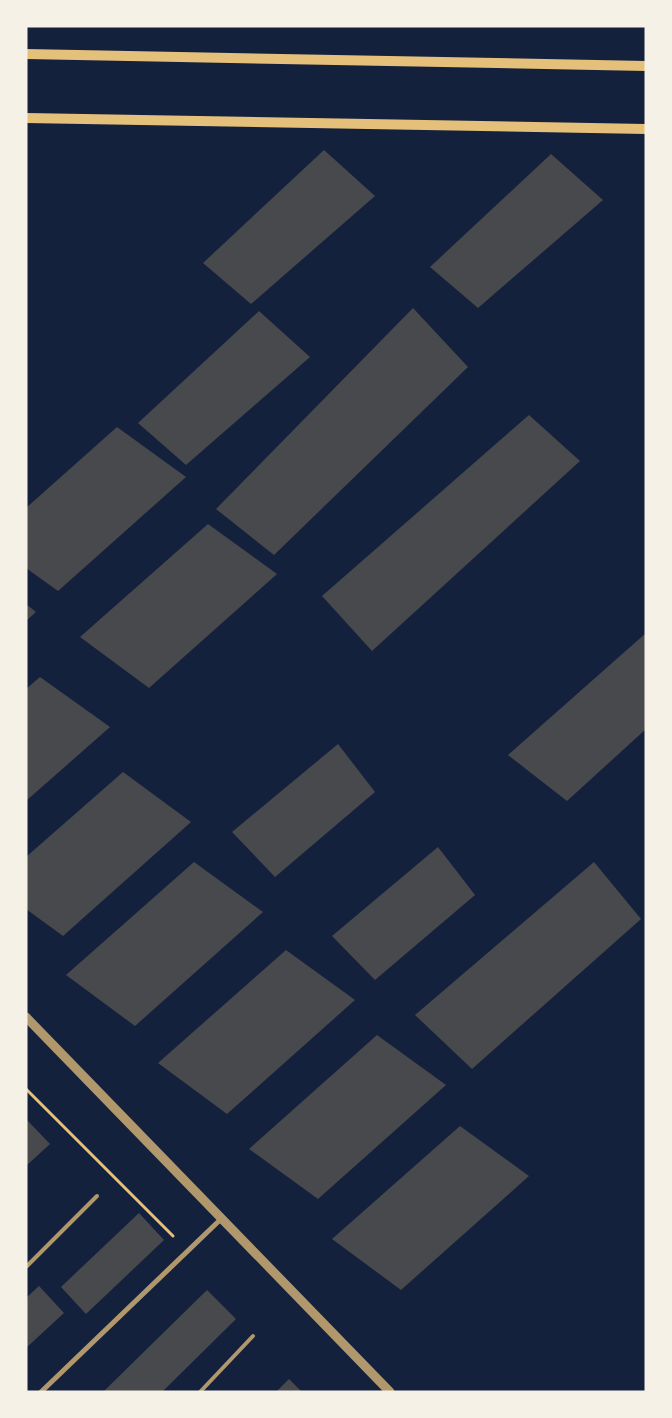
<svg xmlns="http://www.w3.org/2000/svg" width="672" height="1418" viewBox="0 0 672 1418" font-family="Mulish,sans-serif">
<rect width="100%" height="100%" fill="#14213d"/>
<!-- building -->
<g fill="#48494c">
<path d="M324 150 375 196 251 304 203 263Z"/>
<path d="M551 154 603 200 478 308 430 267Z"/>
<path d="M413 308 468 367 274 555 216 509Z"/>
<path d="M259 311 310 357 186 465 138 423Z"/>
<path d="M529 415 580 461 372 651 322 596Z"/>
<path d="M117 427 186 477 58 591 26 568V508Z"/>
<path d="M208 524 277 574 149 688 80 637Z"/>
<path d="M26 604 36 612 26 621Z"/>
<path d="M646 633V729L567 801 508 755Z"/>
<path d="M40 677 110 727 26 801V689Z"/>
<path d="M338 744 375 792 275 877 232 832Z"/>
<path d="M123 772 191 822 63 936 26 909V857Z"/>
<path d="M438 847 475 895 375 980 332 936Z"/>
<path d="M194 862 263 912 135 1026 66 975Z"/>
<path d="M594 862 641 919 472 1069 415 1015Z"/>
<path d="M286 950 355 1000 227 1114 158 1063Z"/>
<path d="M377 1035 446 1085 318 1199 249 1149Z"/>
<path d="M26 1119 50 1144 26 1166Z"/>
<path d="M460 1126 529 1176 401 1290 332 1239Z"/>
<path d="M139 1213 164 1240 86 1314 61 1287Z"/>
<path d="M39 1286 64 1313 26 1348V1298Z"/>
<path d="M207 1290 236 1319 162 1392H103Z"/>
<path d="M289 1379 302 1392H276Z"/>
</g>
<g fill="none" stroke-linecap="round" stroke-linejoin="round">
<!-- path -->
<path stroke="#e5c07b" stroke-width="3" d="M26 1089 173 1236"/>
<!-- service -->
<g stroke="#b1986c" stroke-width="4">
<path d="M26 1267 97 1196"/>
<path d="M200 1392 253 1336"/>
</g>
<!-- minor -->
<path stroke="#b1986c" stroke-width="5" d="M41 1392 222 1218"/>
<!-- tertiary -->
<path stroke="#b1986c" stroke-width="9" d="M26 1017 390 1392"/>
<!-- secondary -->
<g stroke="#e5c07b" stroke-width="10">
<path d="M26 54 646 66"/>
<path d="M26 118 646 129"/>
</g>
</g>
<!-- border -->
<rect width="672" height="1418" fill="none" stroke="#f6f1e7" stroke-width="55"/>
</svg>
